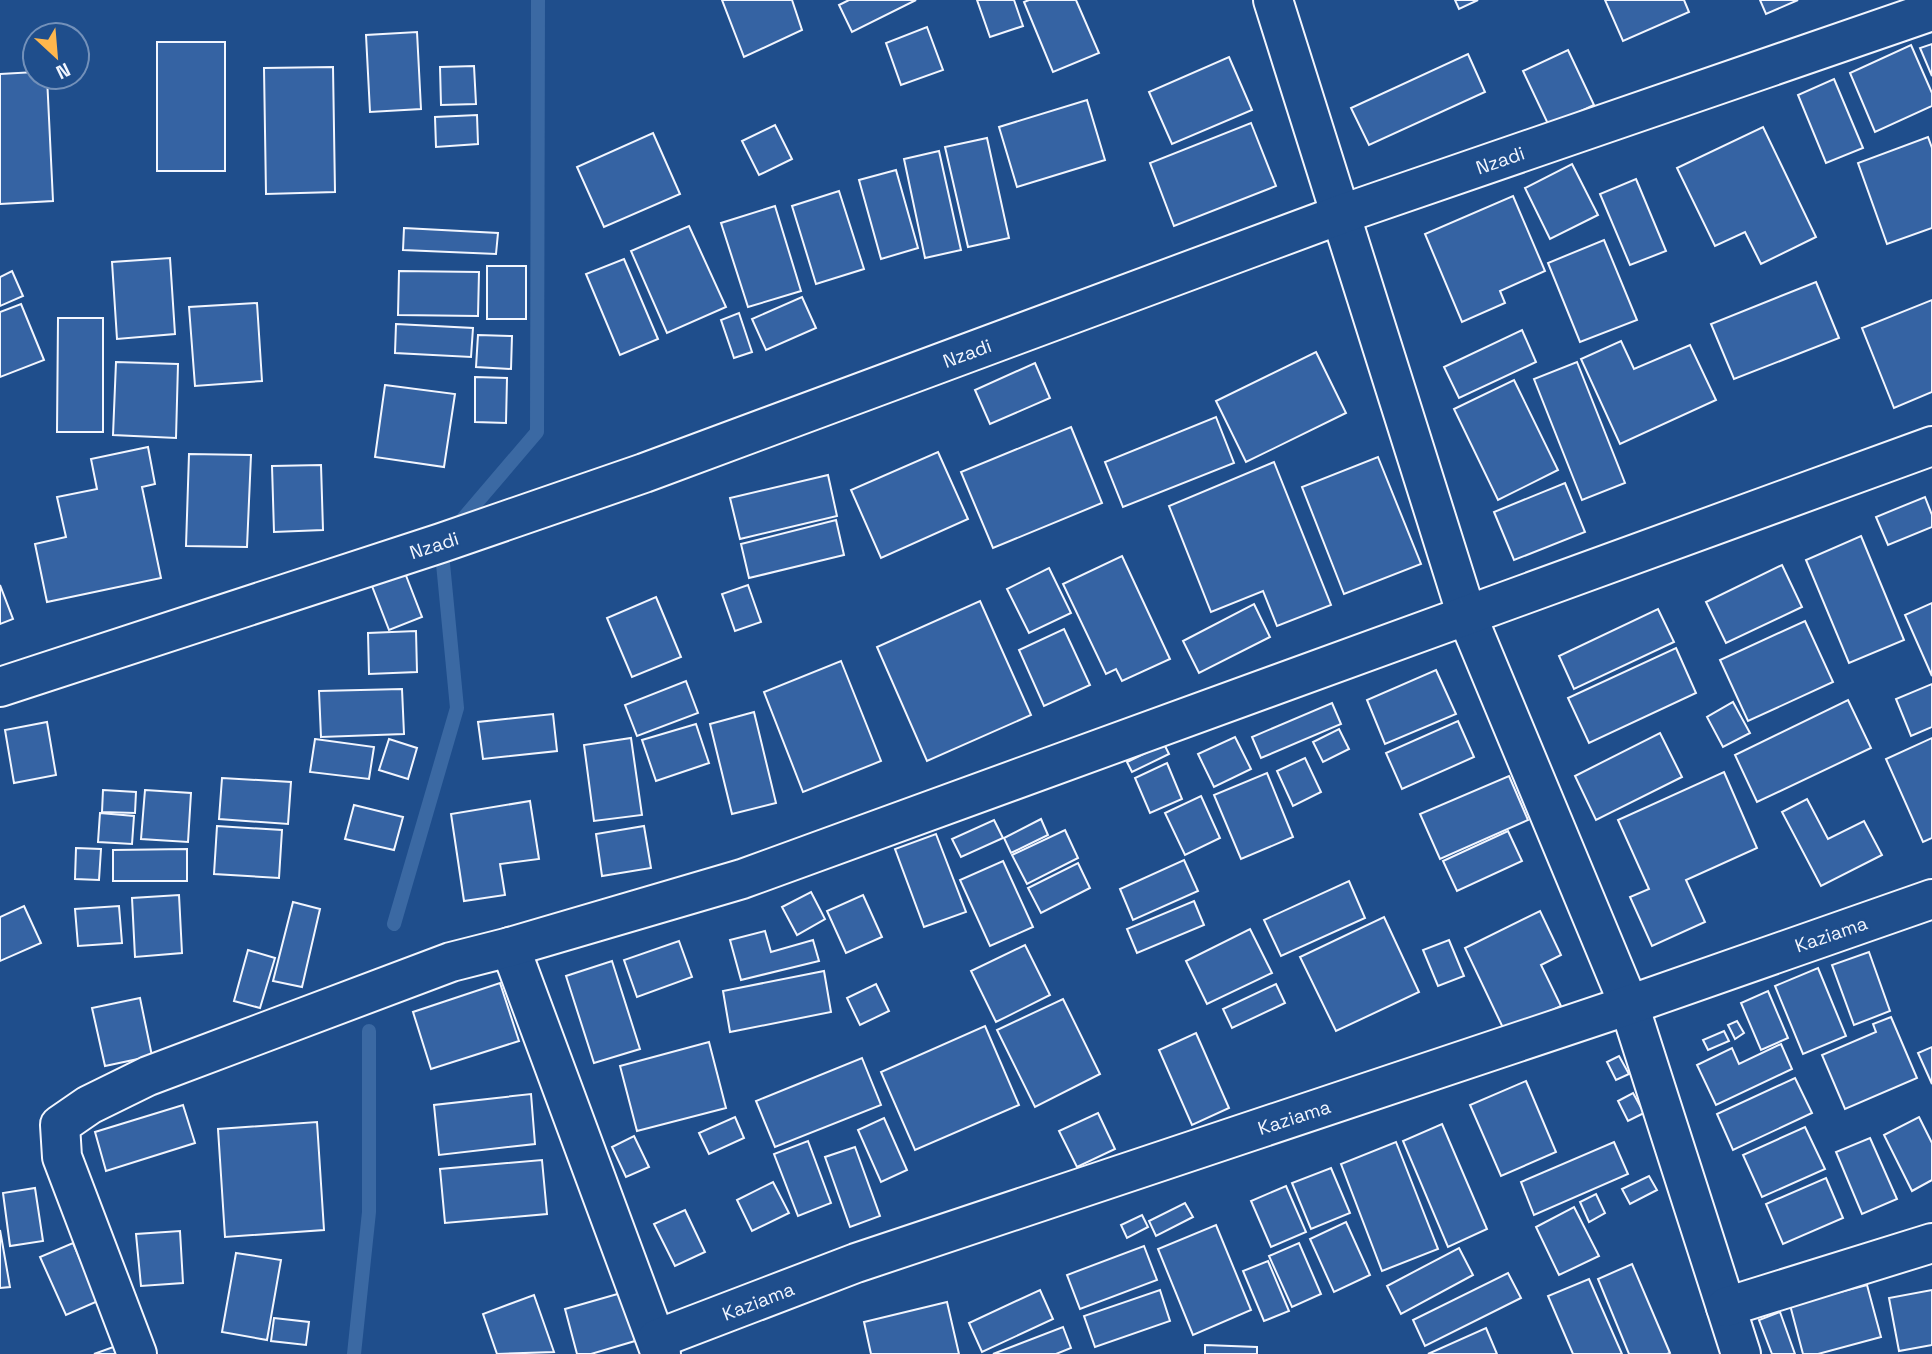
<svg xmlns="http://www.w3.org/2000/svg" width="1932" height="1354" viewBox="0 0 1932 1354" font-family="'Space Grotesk',sans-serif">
<rect width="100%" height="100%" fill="#1f4e8c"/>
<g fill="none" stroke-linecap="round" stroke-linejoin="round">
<!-- stream -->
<g stroke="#3b69a3" stroke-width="14">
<path d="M455 528 537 432 538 0"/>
<path d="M394 924 457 708 441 543"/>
<path d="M354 1354 369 1212V1031"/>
</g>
</g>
<!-- building -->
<g fill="#3563a3" stroke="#f2f6ff" stroke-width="2">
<path d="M722 0H792L802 30 744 57Z"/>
<path d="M849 0H916L852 32 839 5Z"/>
<path d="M977 0H1014L1023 26 990 37Z"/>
<path d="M1029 0H1076L1099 53 1053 72 1024 2Z"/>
<path d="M1455 0H1478L1459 9Z"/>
<path d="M1605 0H1684L1689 12 1623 41Z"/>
<path d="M1760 0H1798L1766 14Z"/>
<path d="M927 27 943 70 901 85 886 43Z"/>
<path d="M417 32 421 109 370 112 366 35Z"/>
<rect x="157" y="42" width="68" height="129"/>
<path d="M1932 44V76L1920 48Z"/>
<path d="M1911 45 1932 93V106L1875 132 1850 73Z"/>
<path d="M1568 50 1594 105 1549 126 1523 71Z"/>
<path d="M1468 54 1485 92 1369 145 1351 108Z"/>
<path d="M1229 57 1252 110 1172 144 1149 92Z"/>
<path d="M474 66 476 104 441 105 440 67Z"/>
<path d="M333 67 335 192 266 194 264 68Z"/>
<path d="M35 72V77H47L53 201 0 204V74Z"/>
<path d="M1834 79 1863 148 1826 163 1798 95Z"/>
<path d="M1087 100 1105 160 1017 187 999 127Z"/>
<path d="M477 115 478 144 436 147 435 117Z"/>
<path d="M1251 123 1276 186 1174 226 1150 163Z"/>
<path d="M775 125 792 159 759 175 742 141Z"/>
<path d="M1763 127 1816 237 1761 264 1745 232 1715 246 1677 168Z"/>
<path d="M653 133 680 194 604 227 577 167Z"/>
<path d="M1928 137 1932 148V228L1887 244 1858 163Z"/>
<path d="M987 138 1009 238 968 247 945 147Z"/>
<path d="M939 151 961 250 925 258 904 159Z"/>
<path d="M1572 164 1598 215 1550 239 1525 188Z"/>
<path d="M896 170 918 248 881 259 859 180Z"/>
<path d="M1636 179 1666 251 1630 265 1600 194Z"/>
<path d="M839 191 864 269 816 284 792 206Z"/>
<path d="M1513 196 1545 271 1500 291 1505 303 1462 322 1425 234Z"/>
<path d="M775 206 801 291 748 307 721 223Z"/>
<path d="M689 226 726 307 667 333 631 251Z"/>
<path d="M404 228 498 233 496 254 403 250Z"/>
<path d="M1604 240 1637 320 1580 342 1548 263Z"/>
<path d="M170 258 175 334 117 339 112 262Z"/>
<path d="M624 259 658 339 620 355 586 274Z"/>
<rect x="487" y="266" width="39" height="53"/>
<path d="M12 271 23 296 0 306V277Z"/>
<path d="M399 271 479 272 478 316 398 315Z"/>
<path d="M1816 282 1839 338 1734 379 1711 324Z"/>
<path d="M802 297 816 328 766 350 752 319Z"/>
<path d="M1932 300V392L1894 408 1862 328Z"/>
<path d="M257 303 262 381 195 386 189 307Z"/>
<path d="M21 304 44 360 0 377V312Z"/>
<path d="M739 313 752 352 734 358 721 320Z"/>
<path d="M58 318H103V432H57Z"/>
<path d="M396 324 473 328 471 357 395 353Z"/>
<path d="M1522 330 1536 362 1459 398 1444 367Z"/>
<path d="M478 335 512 336 511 369 476 367Z"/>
<path d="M1621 341 1634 369 1690 345 1716 400 1620 444 1581 359Z"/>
<path d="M1316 352 1346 413 1246 462 1216 401Z"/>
<path d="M116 362 178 364 176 438 113 435Z"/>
<path d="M1577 362 1625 483 1582 500 1534 379Z"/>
<path d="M1035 363 1050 398 990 424 975 390Z"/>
<path d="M475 377 507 378 506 423 475 422Z"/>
<path d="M1514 380 1558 470 1498 500 1454 409Z"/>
<path d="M385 385 455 394 444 467 375 457Z"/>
<path d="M1216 417 1234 463 1123 507 1105 462Z"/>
<path d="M1071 427 1102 503 993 548 961 472Z"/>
<path d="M148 447 155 484 142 487 161 578 47 602 35 544 66 537 57 497 97 489 91 459Z"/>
<path d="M938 452 968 519 881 558 851 490Z"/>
<path d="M189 454 251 455 247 547 186 546Z"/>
<path d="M1378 457 1421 564 1344 594 1302 487Z"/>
<path d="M1274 462 1331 605 1277 626 1263 591 1211 612 1169 506Z"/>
<path d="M321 465 323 530 274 532 272 466Z"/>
<path d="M828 475 837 516 740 539 730 498Z"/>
<path d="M1565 483 1585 532 1514 560 1494 512Z"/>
<path d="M1925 497 1932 515V527L1888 545 1876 517Z"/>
<path d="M836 520 844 555 749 578 741 544Z"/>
<path d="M1861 536 1904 640 1849 663 1806 560Z"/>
<path d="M1122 556 1170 659 1122 681 1116 669 1106 674 1063 584Z"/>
<path d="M1782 565 1802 607 1726 643 1706 602Z"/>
<path d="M1049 568 1071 613 1029 633 1007 589Z"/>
<path d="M405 573 422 617 389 630 372 586Z"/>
<path d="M0 585 13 619 0 624Z"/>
<path d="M748 585 761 622 735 631 722 594Z"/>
<path d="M656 597 681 657 632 677 607 618Z"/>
<path d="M980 601 1031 715 927 761 877 647Z"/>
<path d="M1932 603V676L1905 615Z"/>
<path d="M1254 604 1270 637 1199 673 1183 641Z"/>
<path d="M1658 609 1674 642 1574 689 1559 656Z"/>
<path d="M1805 621 1833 682 1748 721 1720 660Z"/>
<path d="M1064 629 1090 685 1044 706 1019 650Z"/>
<path d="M416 631 417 672 369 674 368 633Z"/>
<path d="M1676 648 1696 693 1589 743 1568 698Z"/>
<path d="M841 661 881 761 803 792 764 692Z"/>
<path d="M1436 670 1456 714 1385 744 1367 700Z"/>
<path d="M686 681 698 713 637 736 625 705Z"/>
<path d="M1932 684V727L1911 736 1896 699Z"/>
<path d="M402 689 404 734 321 737 319 691Z"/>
<path d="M1848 700 1871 748 1757 802 1735 755Z"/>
<path d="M1733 702 1750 733 1723 747 1707 717Z"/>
<path d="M1332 703 1341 724 1261 758 1252 737Z"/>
<path d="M754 712 776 803 732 814 710 724Z"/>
<path d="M553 714 557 751 483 759 478 722Z"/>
<path d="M1458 721 1474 757 1402 789 1386 753Z"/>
<path d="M47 722 56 775 14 783 5 730Z"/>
<path d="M696 724 709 763 656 781 642 740Z"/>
<path d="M1339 729 1349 749 1323 762 1313 742Z"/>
<path d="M1660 733 1682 777 1596 820 1575 776Z"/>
<path d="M1235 737 1251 769 1214 787 1198 754Z"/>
<path d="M631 738 642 815 594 821 584 745Z"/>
<path d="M1932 738V838L1923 842 1886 759Z"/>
<path d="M315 739 374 747 369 779 310 772Z"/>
<path d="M389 739 417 748 408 779 379 770Z"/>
<path d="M1164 744 1169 754 1132 772 1127 762Z"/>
<path d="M1305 758 1321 792 1293 806 1277 771Z"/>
<path d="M1167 763 1182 799 1150 813 1135 778Z"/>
<path d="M1724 772 1757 848 1686 880 1705 922 1652 946 1630 897 1649 889 1618 820Z"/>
<path d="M1267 773 1293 837 1241 859 1214 795Z"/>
<path d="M1509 776 1528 820 1440 859 1420 814Z"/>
<path d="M222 778 291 782 288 824 219 819Z"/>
<path d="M103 790 136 792 135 813 102 812Z"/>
<path d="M145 790 191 793 188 842 141 839Z"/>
<path d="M1201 796 1220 838 1185 855 1165 813Z"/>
<path d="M1807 799 1828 839 1864 821 1882 855 1821 886 1782 812Z"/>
<path d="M530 801 539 859 500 864 505 895 464 901 451 814Z"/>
<path d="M354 805 403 817 394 850 345 839Z"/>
<path d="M100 813 134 816 132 844 98 842Z"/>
<path d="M1041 819 1048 835 1011 853 1004 838Z"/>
<path d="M994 820 1003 838 961 857 952 839Z"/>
<path d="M217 826 282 830 279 878 214 874Z"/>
<path d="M644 826 651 868 602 876 596 834Z"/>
<path d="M1065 830 1078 858 1027 884 1012 855Z"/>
<path d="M1508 831 1522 861 1457 891 1443 861Z"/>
<path d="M936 834 966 912 924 927 895 849Z"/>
<path d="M76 848 101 849 99 880 75 879Z"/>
<path d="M187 849V881H113V850Z"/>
<path d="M1184 860 1198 891 1133 920 1120 889Z"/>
<path d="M1003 861 1033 927 990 946 960 880Z"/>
<path d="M1078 863 1090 888 1041 913 1028 888Z"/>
<path d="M1349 881 1365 918 1281 956 1264 920Z"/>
<path d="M811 892 825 919 797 935 782 907Z"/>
<path d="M179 895 182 953 135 957 132 898Z"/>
<path d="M863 895 882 937 846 953 827 911Z"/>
<path d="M1194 901 1204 925 1137 953 1127 929Z"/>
<path d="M293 902 320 909 302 987 273 981Z"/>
<path d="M24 906 41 943 0 961V917Z"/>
<path d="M119 906 122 943 78 946 75 909Z"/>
<path d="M1540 911 1561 955 1541 965 1561 1006 1505 1032 1465 948Z"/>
<path d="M1384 917 1419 992 1336 1031 1300 957Z"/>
<path d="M1250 929 1272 973 1207 1004 1186 961Z"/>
<path d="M765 931 771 952 813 940 819 961 741 980 730 940Z"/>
<path d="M1449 940 1464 976 1438 986 1423 950Z"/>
<path d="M679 941 692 977 637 997 624 960Z"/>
<path d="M1025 945 1050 995 996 1022 971 971Z"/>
<path d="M248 950 275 958 260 1008 234 1001Z"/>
<path d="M1869 952 1890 1011 1854 1025 1832 965Z"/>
<path d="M612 961 640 1049 594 1063 566 976Z"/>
<path d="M1818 968 1846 1036 1803 1054 1775 986Z"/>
<path d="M824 971 831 1012 730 1032 723 991Z"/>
<path d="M500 983 519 1041 431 1069 413 1012Z"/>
<path d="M876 984 889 1011 860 1025 847 998Z"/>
<path d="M1276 984 1285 1003 1232 1028 1223 1009Z"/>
<path d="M1768 991 1788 1038 1761 1050 1741 1003Z"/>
<path d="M140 998 152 1056 105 1066 92 1008Z"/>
<path d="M1063 999 1100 1074 1035 1107 997 1030Z"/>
<path d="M1891 1017 1917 1078 1845 1109 1822 1055 1876 1032 1873 1024Z"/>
<path d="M1737 1021 1744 1033 1735 1039 1728 1025Z"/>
<path d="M985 1026 1019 1105 915 1150 881 1072Z"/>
<path d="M1724 1031 1729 1041 1708 1050 1703 1040Z"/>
<path d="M1196 1033 1229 1108 1192 1125 1159 1050Z"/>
<path d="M709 1042 726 1108 637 1131 620 1066Z"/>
<path d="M1781 1044 1792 1069 1716 1105 1697 1065 1732 1048 1739 1064Z"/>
<path d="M1932 1047V1084L1918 1053Z"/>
<path d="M1619 1056 1629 1074 1616 1080 1607 1062Z"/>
<path d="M862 1058 881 1105 775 1147 756 1101Z"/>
<path d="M1795 1078 1812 1113 1733 1150 1717 1114Z"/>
<path d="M1526 1081 1556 1152 1501 1176 1470 1105Z"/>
<path d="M1633 1093 1644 1113 1628 1121 1618 1101Z"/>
<path d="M531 1094 535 1144 439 1155 434 1105Z"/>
<path d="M183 1105 195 1143 106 1171 95 1132Z"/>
<path d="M1098 1113 1115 1149 1077 1167 1059 1131Z"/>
<path d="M735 1117 744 1138 709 1154 699 1133Z"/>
<path d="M1919 1117 1932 1143V1180L1912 1191 1884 1135Z"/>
<path d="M884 1118 907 1170 881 1182 858 1130Z"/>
<path d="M317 1122 324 1230 225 1237 218 1129Z"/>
<path d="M1442 1124 1487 1229 1448 1247 1403 1141Z"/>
<path d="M1805 1127 1825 1169 1762 1197 1743 1155Z"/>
<path d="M634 1136 649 1167 626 1177 612 1147Z"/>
<path d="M1870 1138 1897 1199 1862 1214 1836 1152Z"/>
<path d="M808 1141 831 1203 798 1216 774 1154Z"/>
<path d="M1396 1142 1438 1249 1382 1271 1341 1164Z"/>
<path d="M1614 1142 1628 1174 1534 1215 1521 1182Z"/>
<path d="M855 1147 880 1216 850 1227 825 1157Z"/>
<path d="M542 1160 547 1214 445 1223 440 1169Z"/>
<path d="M1331 1168 1350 1213 1311 1229 1292 1183Z"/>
<path d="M1649 1176 1657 1190 1630 1204 1622 1189Z"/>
<path d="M1826 1178 1843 1218 1783 1244 1766 1204Z"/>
<path d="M773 1182 789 1213 752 1231 737 1200Z"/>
<path d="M1286 1186 1306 1232 1271 1247 1251 1201Z"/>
<path d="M35 1188 43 1241 10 1246 3 1193Z"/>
<path d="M1596 1194 1605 1213 1589 1222 1580 1202Z"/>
<path d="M1185 1203 1193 1217 1156 1236 1149 1221Z"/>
<path d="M1574 1207 1599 1256 1559 1275 1536 1227Z"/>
<path d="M685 1210 705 1252 675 1266 654 1224Z"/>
<path d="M1142 1215 1148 1227 1127 1238 1121 1225Z"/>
<path d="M1346 1222 1370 1275 1334 1292 1310 1239Z"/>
<path d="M1216 1225 1251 1310 1193 1335 1158 1249Z"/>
<path d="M0 1230 10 1287 0 1288Z"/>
<path d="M180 1231 183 1283 141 1286 136 1234Z"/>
<path d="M73 1243 98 1301 66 1315 40 1257Z"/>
<path d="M1299 1243 1321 1294 1292 1307 1269 1256Z"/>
<path d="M1144 1246 1157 1280 1080 1309 1067 1275Z"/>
<path d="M1459 1248 1473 1275 1401 1314 1387 1286Z"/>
<path d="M236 1253 281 1260 267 1340 222 1332Z"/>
<path d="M1268 1261 1289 1311 1264 1321 1243 1271Z"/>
<path d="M1632 1264 1670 1353 1667 1354H1629L1598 1279Z"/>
<path d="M1508 1273 1521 1298 1425 1346 1413 1320Z"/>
<path d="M1589 1279 1622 1354H1573L1548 1296Z"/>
<path d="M1867 1285 1881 1337 1818 1354H1803L1790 1305Z"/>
<path d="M1040 1290 1053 1319 982 1352 969 1323Z"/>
<path d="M1160 1290 1170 1321 1095 1347 1084 1316Z"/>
<path d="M1932 1290V1345L1899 1351 1889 1298Z"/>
<path d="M621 1293 635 1341 591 1354H577L565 1309Z"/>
<path d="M534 1295 554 1352 497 1354 483 1314Z"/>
<path d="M947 1302 959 1354H871L864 1322Z"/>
<path d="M1780 1312 1795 1354H1772L1759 1320Z"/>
<path d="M274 1318 309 1322 306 1345 271 1341Z"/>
<path d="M1063 1327 1071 1348 1056 1354H993Z"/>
<path d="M1486 1328 1497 1354H1428Z"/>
<path d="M1205 1345 1257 1347V1354H1205Z"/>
<path d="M116 1346 119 1354H94Z"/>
</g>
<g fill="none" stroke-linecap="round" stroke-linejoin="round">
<defs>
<g id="minor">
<path d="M1273 0 1467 616 1629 1005 1741 1354"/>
<path d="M0 687 441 543 644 473 1342 214 1932 11"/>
<path d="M510 947 661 1354"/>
<path d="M1726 1307 1932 1243"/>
<path d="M657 1339 856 1263 1629 1005 1932 899"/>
<path d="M137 1354 62 1157 60 1125 89 1105 148 1076 451 962 510 947 742 879 1932 446"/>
</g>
</defs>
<!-- minor casing -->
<use href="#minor" stroke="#f2f6ff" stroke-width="42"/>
<!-- minor -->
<use href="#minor" stroke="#1f4e8c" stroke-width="38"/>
</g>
<g text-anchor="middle" stroke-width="5" stroke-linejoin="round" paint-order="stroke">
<!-- street labels -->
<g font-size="19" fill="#f2f6ff" stroke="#1f4e8c">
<text transform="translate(1500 160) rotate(-19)" y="7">Nzadi</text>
<text transform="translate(967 353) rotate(-20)" y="7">Nzadi</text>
<text transform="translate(434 545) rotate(-18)" y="7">Nzadi</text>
<text transform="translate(1831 934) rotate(-19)" y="7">Kaziama</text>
<text transform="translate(1294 1117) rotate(-18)" y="7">Kaziama</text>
<text transform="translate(758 1301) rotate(-21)" y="7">Kaziama</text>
</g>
</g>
<!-- north arrow -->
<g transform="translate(56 56) rotate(154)"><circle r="33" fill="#1f4e8c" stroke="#7391ba" stroke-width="2"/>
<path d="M0-5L12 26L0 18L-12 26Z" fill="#ffb74d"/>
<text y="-10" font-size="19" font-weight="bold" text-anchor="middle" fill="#f2f6ff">N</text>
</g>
</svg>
